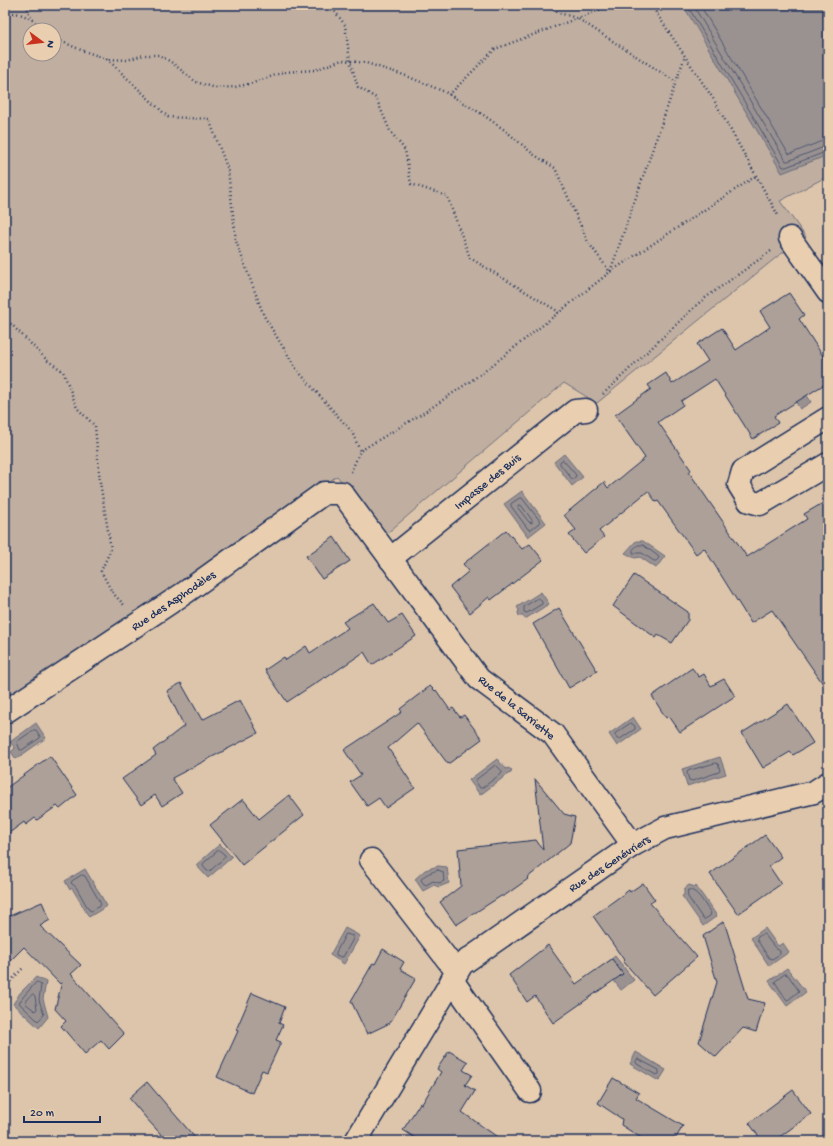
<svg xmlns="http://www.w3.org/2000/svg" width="833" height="1146" viewBox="0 0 833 1146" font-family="'Gochi Hand',sans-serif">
<rect width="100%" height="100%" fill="#ddc5ab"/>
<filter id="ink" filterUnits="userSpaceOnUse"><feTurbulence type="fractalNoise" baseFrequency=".025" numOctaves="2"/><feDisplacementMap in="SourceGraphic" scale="8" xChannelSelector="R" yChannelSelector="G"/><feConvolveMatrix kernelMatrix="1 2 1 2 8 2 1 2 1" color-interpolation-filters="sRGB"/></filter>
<g filter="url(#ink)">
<!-- green -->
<path fill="#c0afa0" stroke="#6e6f7f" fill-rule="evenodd" d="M5 5H828V176L780 201 806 237 778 256 597 403 564 383 385 535 337 476 5 703ZM30 30H54V54H30Z"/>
<!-- water -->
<g fill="#9a9291" stroke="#676a7d">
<path d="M683 5H828V155L782 173Z"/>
<path d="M797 379 811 402 800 409 786 386Z"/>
<path d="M564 454 583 477 572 486 554 462Z"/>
<path d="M522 491 546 523 528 537 504 504Z"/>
<path d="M636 541H643L665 556 656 568 640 557 635 558 625 553Z"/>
<path d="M541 592 549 604 525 619 523 616H519L518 613 519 610 517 607Z"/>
<path d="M633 717 641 729 617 746 609 734Z"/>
<path d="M36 723 46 738 16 759 11 752 15 748 10 742Z"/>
<path d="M720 757 726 774 687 786 682 769Z"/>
<path d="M497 759 506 769 508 768 512 770 511 773 508 774 480 795 469 780Z"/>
<path d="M220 844 232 857 208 878 196 865Z"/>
<path d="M438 866 447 867 449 883 439 887 434 885 423 891 415 879 425 870Z"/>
<path d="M85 869 107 906 89 917 72 888 70 890 65 881Z"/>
<path d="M689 885 695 887 696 886 717 916 703 926 682 896 684 895V889Z"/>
<path d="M345 928 360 936 344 964 330 955Z"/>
<path d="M765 928 778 946 783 943 789 952 769 966 751 938Z"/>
<path d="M615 956 634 980 621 990 603 966Z"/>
<path d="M787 968 806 992 787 1006 769 981Z"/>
<path d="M36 977 46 982 43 999 48 1017 39 1028 13 1004 20 993Z"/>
<path d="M636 1052 666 1070 659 1081 630 1064Z"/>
</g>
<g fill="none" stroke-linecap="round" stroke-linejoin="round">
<!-- shore -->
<g stroke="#4e5772" stroke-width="1">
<path d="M687 5 783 167H786L828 151"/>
<path d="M693 5 786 161H788L824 147 828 146"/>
<path d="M700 5 788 153 790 154 822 141 828 140"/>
<path d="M563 460 576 475 574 479H572L560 464V462Z"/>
<path d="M520 498H522L540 521 539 523 530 530 528 529 511 506V504Z"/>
<path d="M519 505H521L532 520V523L529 522 518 508Z"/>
<path d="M638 545H643L658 556 659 558 656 561H654L642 553H633V550Z"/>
<path d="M539 598 542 602V604L527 613 524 612V607Z"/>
<path d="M631 723 635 726V729L620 739H617L615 734Z"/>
<path d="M34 730H36L40 736V738L22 750H20L17 742Z"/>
<path d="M716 763 718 764 720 770 719 772 692 781 689 780 687 773 688 771Z"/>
<path d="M496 765 502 771V773L482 788H480L476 782V780Z"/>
<path d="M219 850 225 855V857L210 871H207L203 866V864Z"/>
<path d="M438 870 443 872 444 881 439 883 433 881 426 885 424 884 421 880C424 874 432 872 438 870Z"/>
<path d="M82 875 85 876 101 904 100 906 92 911 89 910 76 887 71 883 72 881Z"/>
<path d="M688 890C698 889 705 906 711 913L710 916 705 919H703L688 897Z"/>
<path d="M346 934 353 936V939L343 957H341L336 955V953Z"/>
<path d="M763 934 765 935 775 948 780 951V954L772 959 769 958 757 940V938Z"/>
<path d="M785 974 788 975 799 991 788 1000 786 999 775 982Z"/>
<path d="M37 982 41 985 39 1000 44 1015 38 1021 19 1003 24 996Z"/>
<path d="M33 994 35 996 37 1009 35 1011 25 1003 28 999Z"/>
<path d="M638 1059 659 1070V1074L656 1075 637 1064 636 1062Z"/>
</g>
</g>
<!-- building -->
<g fill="#ada098" stroke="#1b2f5e">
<path d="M789 293 804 315 799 319 828 364V382L774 416 778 423 753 439 715 379 681 401 683 405 658 422 691 470 689 472 747 557 807 519 804 514 828 500V691L772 610 751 623 704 548 696 554 658 501 656 502 648 491 599 531 604 537 584 553 569 535 576 530 564 515 604 482 608 488 645 458 615 415 651 389 648 385 666 373 672 384 708 361 697 344 722 328 736 350 770 327 760 311Z"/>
<path d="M506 530 522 549 530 544 543 560 491 600 489 597 470 613 450 587 469 571 463 564Z"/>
<path d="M334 537 350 561 322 579 306 556Z"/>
<path d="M634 575 688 612V620L672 643 658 635 656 638 613 606Z"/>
<path d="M374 603 388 623 402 615 416 636 372 665 364 652 326 678 325 677 287 702 265 670 284 657 286 660 306 646 310 653 348 628 343 622Z"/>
<path d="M559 608 597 671 569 688 533 624Z"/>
<path d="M692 668 699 677 704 674 711 686 724 679 735 696 680 732 669 716 666 718 652 696Z"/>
<path d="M181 683 202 720 240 700 258 733 172 778 182 793 162 806 155 795 141 805 122 779 156 755 153 750 184 726 167 691Z"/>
<path d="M430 686 435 691 436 690 450 710 453 708 460 717 464 715 482 739 448 764 417 723 388 748 415 788 386 808 379 798 367 806 350 782 361 775 344 750 402 712 400 709Z"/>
<path d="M788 704 813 743 793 755 790 752 763 768 742 733Z"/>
<path d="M50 756 77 795 60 809 57 806 37 820 35 818 26 825 24 822 5 836V789Z"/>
<path d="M535 779 564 814 575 817 570 843 527 878 528 879 504 896H501L456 925 440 902 461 886 458 849 536 840 543 850Z"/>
<path d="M289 795 304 815 242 865 210 825 243 799 259 819Z"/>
<path d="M765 835 781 857 769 866 781 884 738 914 710 874Z"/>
<path d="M643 883 655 900 650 903 697 957 653 995 623 961 624 960 593 916 629 890 630 892Z"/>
<path d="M42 902 50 920 40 926 81 965 71 974 124 1034 109 1049 101 1040 85 1054 61 1026 66 1021 55 1009 62 982 60 984 24 947 5 966V918Z"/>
<path d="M724 921 748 999 765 1003 756 1032 743 1028 716 1057 699 1042 717 982 703 936Z"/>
<path d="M548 945 576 984 612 959 623 974 553 1023 535 996 527 1002 509 975Z"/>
<path d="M383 949 404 962 400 969 416 978 390 1023 367 1034 351 1001 373 963 375 964Z"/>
<path d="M252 993 285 1007 279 1023 283 1025 276 1040 281 1042 267 1072 262 1070 252 1093 217 1077 238 1031 236 1030Z"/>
<path d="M449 1051 468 1062 463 1070 472 1075 465 1085 475 1091 462 1112 503 1141H420L403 1130 420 1103 422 1104 441 1072 437 1069Z"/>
<path d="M613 1078 639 1093 636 1098 683 1126 674 1141H646L621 1125 622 1119 598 1103Z"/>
<path d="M147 1082 164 1102 198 1141H167L146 1118 129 1098Z"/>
<path d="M793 1090 811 1114 774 1141H762L749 1123Z"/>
</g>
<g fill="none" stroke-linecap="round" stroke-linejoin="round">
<defs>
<g id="street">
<path d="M790 238 828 292"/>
<path d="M828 418 743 471 739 485 749 501 760 504 828 464"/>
<path d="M390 559 575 411 586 410"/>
<path d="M5 712 186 592 324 493H342L479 679 553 734 633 845"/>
<path d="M371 860 457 972"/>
<path d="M452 980 530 1091"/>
<path d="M356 1141 462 964 633 845 665 828 814 792 828 783"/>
</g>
</defs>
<!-- street casing -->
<use href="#street" stroke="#1b2f5e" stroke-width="25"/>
<!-- path -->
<g stroke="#1b2f5e" stroke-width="2.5" stroke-dasharray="1 3" stroke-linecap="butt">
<path d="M26 5 31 18"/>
<path d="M330 5 345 25 350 61 358 87 376 98 390 131 405 150 411 184 447 196 470 258 559 312"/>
<path d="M546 5 559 13 577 18 676 82"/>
<path d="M651 5 714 100 779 217"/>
<path d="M5 13C23 12 31 18 44 30"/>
<path d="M657 13 670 5"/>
<path d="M54 38 81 50 107 59 127 60 144 55H159L171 62 196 82 216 88 235 87 253 83 284 72 315 70 342 60 366 63 404 75 445 92 482 114 506 131 533 154 555 168 588 242 610 272 756 176"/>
<path d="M107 59 168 117 209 119 228 170 236 241 264 316 297 370 352 432 360 451"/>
<path d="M449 95 495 49 613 5"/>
<path d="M5 318 48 361 63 371 77 408 95 426 100 482 111 549 101 571 112 592 124 605"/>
<path d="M603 394 701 301 771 251"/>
<path d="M351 472 360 451 425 412 481 374 610 272 685 56"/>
<path d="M5 987 23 968"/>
</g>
<!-- street -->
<use href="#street" stroke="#e9cfb0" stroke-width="22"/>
</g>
</g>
<g text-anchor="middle" stroke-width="3" stroke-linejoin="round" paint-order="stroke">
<!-- street labels -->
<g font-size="12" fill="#1b2f5e" stroke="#e9cfb0">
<text transform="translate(487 481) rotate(-39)" y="4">Impasse des Buis</text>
<text transform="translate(173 600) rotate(-34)" y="4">Rue des Asphodèles</text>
<text transform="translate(517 707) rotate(39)" y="4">Rue de la Sarriette</text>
<text transform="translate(609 863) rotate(-33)" y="4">Rue des Genévriers</text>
</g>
</g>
<!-- margin -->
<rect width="833" height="1146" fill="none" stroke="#e9cfb0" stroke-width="20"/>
<rect x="10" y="10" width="813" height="1126" fill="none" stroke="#1b2f5e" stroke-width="1.5" filter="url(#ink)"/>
<!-- north arrow -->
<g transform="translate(42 42) rotate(105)"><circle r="19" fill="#e9cfb0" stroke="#978f8f"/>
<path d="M0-3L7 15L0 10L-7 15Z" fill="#c8321e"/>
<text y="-6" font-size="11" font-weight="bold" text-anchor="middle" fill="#1b2f5e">N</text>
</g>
<!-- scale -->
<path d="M24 1116v6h76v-6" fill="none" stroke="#1b2f5e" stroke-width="2"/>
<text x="30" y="1116" font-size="12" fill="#1b2f5e" stroke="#e9cfb0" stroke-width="3" paint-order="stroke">20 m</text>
</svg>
